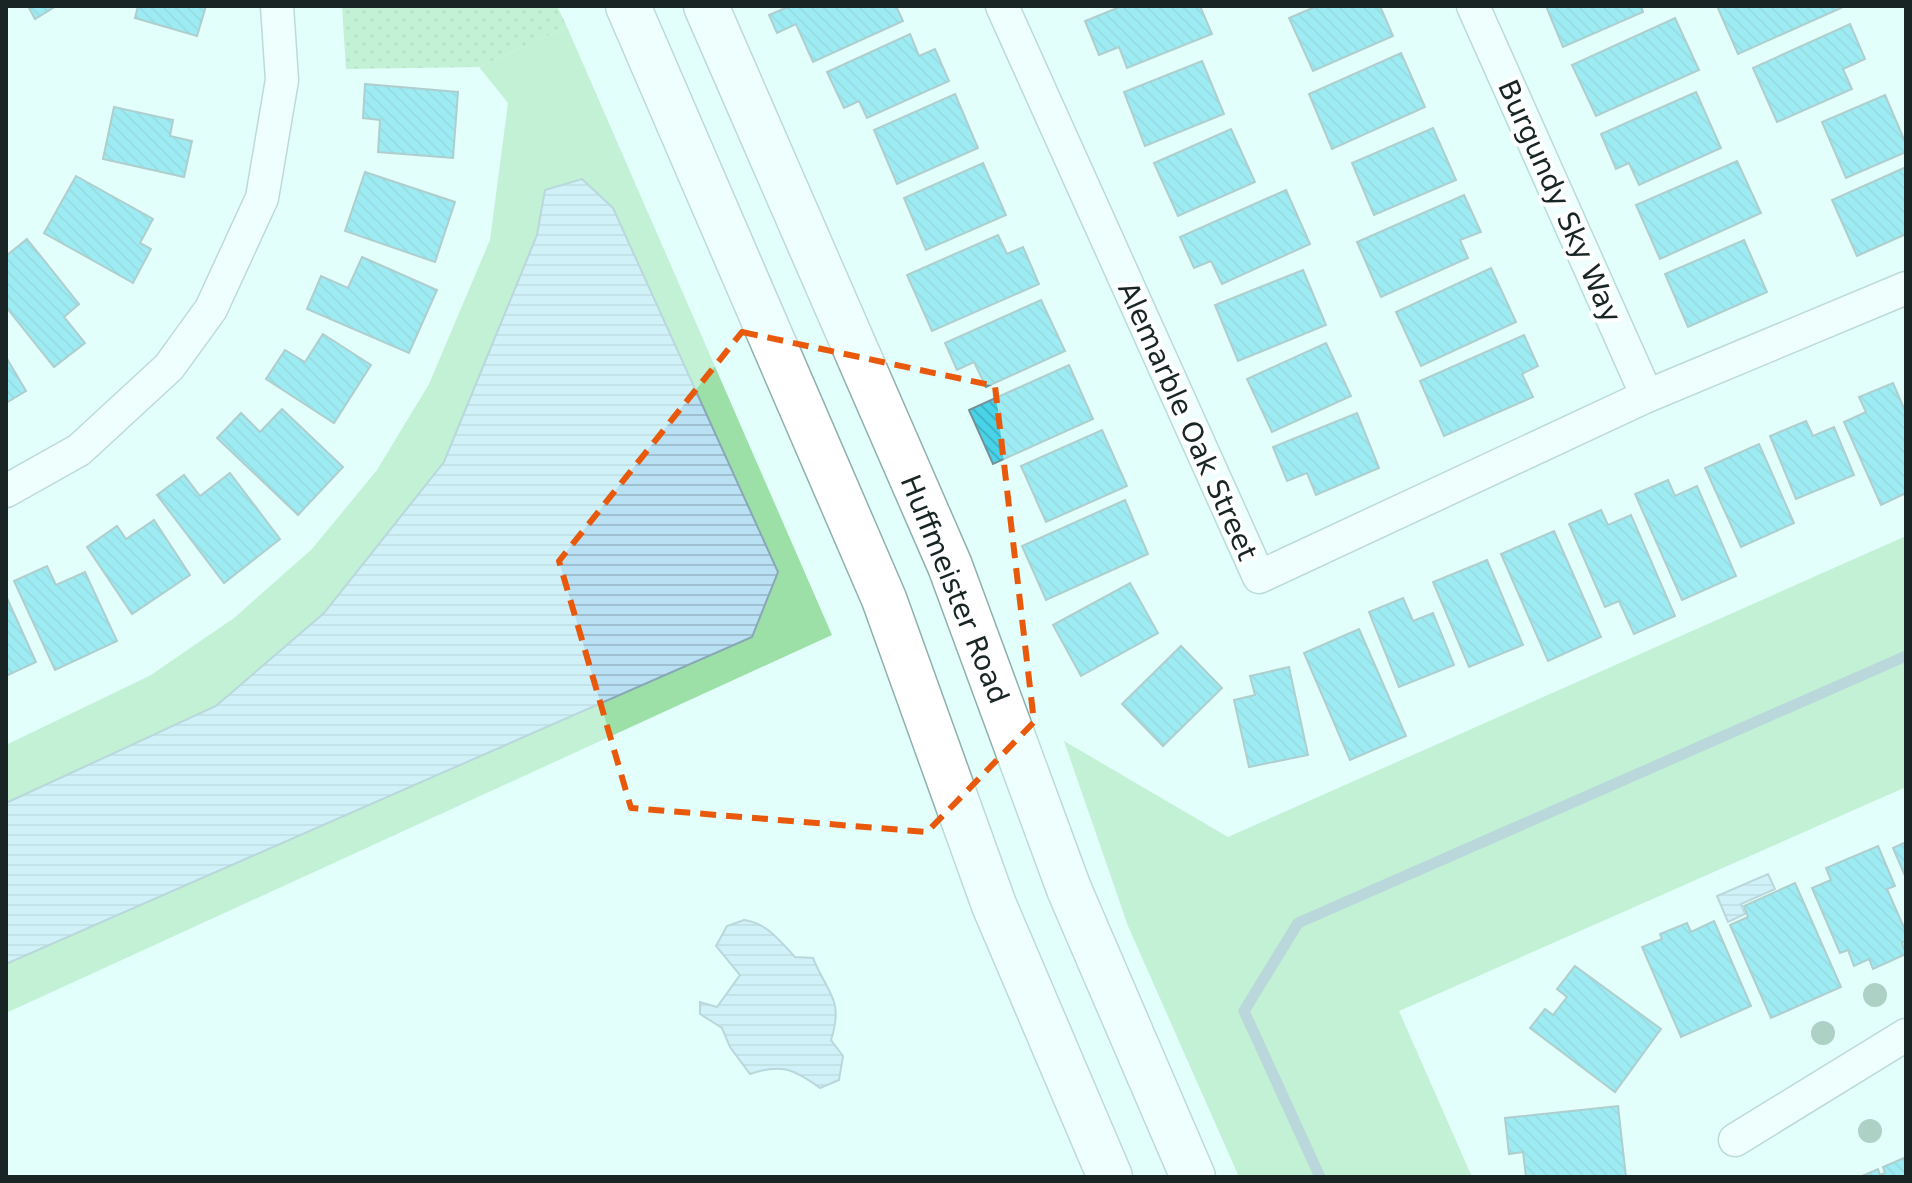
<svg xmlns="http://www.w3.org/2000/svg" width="1912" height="1183" viewBox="0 0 1912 1183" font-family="'DejaVu Sans',sans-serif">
<defs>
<pattern id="park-dots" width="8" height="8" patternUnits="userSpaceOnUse" patternTransform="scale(2)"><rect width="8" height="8" fill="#9cdfa7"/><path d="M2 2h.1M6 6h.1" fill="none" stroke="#86bf90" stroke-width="1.8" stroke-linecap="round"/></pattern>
<pattern id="water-rules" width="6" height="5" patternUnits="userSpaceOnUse" patternTransform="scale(2)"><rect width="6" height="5" fill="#bae0f4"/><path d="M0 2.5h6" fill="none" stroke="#9fc0d1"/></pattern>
<pattern id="building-back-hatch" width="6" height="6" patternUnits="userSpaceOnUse" patternTransform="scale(2)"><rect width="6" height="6" fill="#49d3e9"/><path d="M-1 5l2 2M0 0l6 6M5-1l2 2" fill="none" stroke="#3fb5c8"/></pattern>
</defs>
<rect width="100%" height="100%" fill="#e2fffc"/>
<!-- grass -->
<g fill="#9cdfa7">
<path d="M567 27 832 635 6 1013V745L151 675 234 618 312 549 377 470 429 384 490 240 508 103 479 67Z"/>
<path d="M1906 536V787L1399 1011 1472 1177H1239L1128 926 1064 741 1228 837Z"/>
</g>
<!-- park -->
<path fill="url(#park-dots)" d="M342 6H557L567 27 479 67 346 69Z"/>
<!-- water -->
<g fill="url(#water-rules)" stroke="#89a8b6" stroke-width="2">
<path d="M582 179 613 208 778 572 752 637 6 964V803L216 706 324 613 444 462 537 235 545 190Z"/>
<path d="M1768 874 1775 889 1741 904 1745 914 1728 922 1717 896Z"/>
<path d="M744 920C767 923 779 940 795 957L813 958C828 995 844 999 831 1040L843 1056 839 1080 820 1088C794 1069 781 1063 750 1074L730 1047 722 1028 700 1014V1002L717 1007 740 975 716 946 727 926Z"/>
</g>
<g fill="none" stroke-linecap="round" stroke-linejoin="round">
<!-- stream -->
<path stroke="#89a8b6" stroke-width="11" d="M1320 1177 1244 1011 1298 923 1906 656"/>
</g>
<!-- building -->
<g fill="url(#building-back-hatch)" stroke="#729298" stroke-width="2">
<path d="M28 6H56L35 19Z"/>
<path d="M138 6H206L197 36 135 18Z"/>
<path d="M790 6H896L903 21 813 62 796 24 777 33 769 15Z"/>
<path d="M1122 6H1200L1212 34 1127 68 1119 47 1099 55 1085 21Z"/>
<path d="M1317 6H1380L1393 36 1313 71 1289 18Z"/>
<path d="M1546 6H1641L1643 12 1563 47Z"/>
<path d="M1717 6H1840L1841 8 1738 54Z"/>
<path d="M1675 18 1699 70 1596 116 1572 65Z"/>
<path d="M1850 24 1865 59 1843 69 1852 89 1777 122 1753 68Z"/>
<path d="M910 34 919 56 935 49 949 81 867 118 859 101 844 108 827 72Z"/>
<path d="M1401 53 1425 107 1332 149 1309 94Z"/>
<path d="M1202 61 1224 114 1145 146 1124 92Z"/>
<path d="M365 84 458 92 453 158 378 152 380 120 363 118Z"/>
<path d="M1696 92 1721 148 1639 185 1629 163 1616 169 1601 134Z"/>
<path d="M955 94 978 148 897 184 874 130Z"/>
<path d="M1885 95 1906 144V152L1846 178 1822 122Z"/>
<path d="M114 107 173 120 170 136 192 141 184 177 103 159Z"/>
<path d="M1433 128 1456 180 1374 215 1352 163Z"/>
<path d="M1231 129 1255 182 1178 216 1154 163Z"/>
<path d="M1737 161 1761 213 1660 259 1636 205Z"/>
<path d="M983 163 1006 215 926 250 904 198Z"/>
<path d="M1906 167V234L1857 256 1832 200Z"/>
<path d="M365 172 455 202 435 262 345 231Z"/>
<path d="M76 176 153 219 140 243 151 249 133 283 44 233Z"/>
<path d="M1286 190 1310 244 1222 284 1211 261 1194 268 1180 237Z"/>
<path d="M1464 195 1481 232 1460 240 1468 258 1381 297 1357 242Z"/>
<path d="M998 235 1007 254 1023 247 1039 284 932 331 907 275Z"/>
<path d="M27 239 79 304 64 317 85 343 54 367 6 307V256Z"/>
<path d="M1744 240 1767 292 1688 327 1665 274Z"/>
<path d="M362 257 437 290 409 353 307 309 321 276 348 288Z"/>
<path d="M1491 268 1516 322 1421 366 1396 312Z"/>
<path d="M1303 270 1326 325 1238 361 1215 305Z"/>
<path d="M1041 300 1065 351 986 387 974 362 957 370 945 343Z"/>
<path d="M323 334 371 365 334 423 266 379 285 350 305 362Z"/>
<path d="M1524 335 1538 366 1522 374 1533 397 1444 436 1420 381Z"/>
<path d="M1326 343 1351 396 1272 432 1247 379Z"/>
<path d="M6 357 26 391 6 403Z"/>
<path d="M1069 365 1093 419 993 464 969 410Z"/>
<path d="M1893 383 1906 413V493L1881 505 1844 422 1866 412 1859 397Z"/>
<path d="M282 409 343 467 298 515 217 438 241 413 260 432Z"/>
<path d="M1357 413 1379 468 1316 495 1307 473 1287 481 1273 447Z"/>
<path d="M1806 421 1813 436 1834 427 1854 475 1796 499 1770 436Z"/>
<path d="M1102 430 1127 486 1046 522 1021 466Z"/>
<path d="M1759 444 1794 523 1741 547 1705 468Z"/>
<path d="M230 473 280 539 224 583 157 495 184 475 200 496Z"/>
<path d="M1668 480 1675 496 1697 486 1736 576 1682 600 1635 494Z"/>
<path d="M1125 500 1148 554 1046 600 1022 546Z"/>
<path d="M1601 510 1608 525 1631 515 1675 616 1634 634 1619 601 1605 607 1569 524Z"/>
<path d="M154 520 190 575 132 614 87 547 117 526 126 539Z"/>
<path d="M1554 531 1601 637 1548 661 1501 554Z"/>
<path d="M1487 560 1523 645 1469 667 1433 582Z"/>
<path d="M47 566 56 585 85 572 117 641 55 670 14 581Z"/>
<path d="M1130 583 1158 633 1081 676 1053 625Z"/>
<path d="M6 596 36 662 6 676Z"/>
<path d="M1403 598 1413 621 1433 613 1454 665 1399 687 1369 612Z"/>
<path d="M1359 629 1406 736 1350 760 1304 653Z"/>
<path d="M1181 646 1222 688 1163 746 1122 704Z"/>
<path d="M1289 667 1308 755 1249 767 1234 700 1255 695 1250 676Z"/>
<path d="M1906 842V878L1893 848Z"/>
<path d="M1878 846 1895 886 1887 889 1906 932V941L1902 943 1906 954 1873 969 1869 959 1854 966 1848 950 1840 953 1812 888 1831 880 1826 868Z"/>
<path d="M1795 883 1841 987 1771 1018 1730 925 1748 917 1744 906Z"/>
<path d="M1714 921 1751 1006 1681 1037 1642 947 1662 939 1660 934 1687 923 1691 932Z"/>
<path d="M1575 966 1661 1029 1615 1092 1530 1028 1545 1009 1553 1015 1567 997 1557 989Z"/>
<path d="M1618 1106 1626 1177H1526L1523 1152 1509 1154 1505 1118Z"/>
<path d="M1906 1157V1177H1860L1878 1169 1880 1175 1885 1173 1883 1167Z"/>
</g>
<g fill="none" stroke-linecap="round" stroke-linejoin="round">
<defs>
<g id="minor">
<path d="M1002 6 1259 577 1647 396 1906 288"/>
<path d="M1473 6 1647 396"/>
<path d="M6 491 79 450 169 367 211 309 262 198 282 80 277 6"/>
<path d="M1735 1140 1906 1035"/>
</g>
<g id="secondary">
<path d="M628 6 884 599 994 905 1110 1177"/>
<path d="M706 6 950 566 1069 889 1193 1177"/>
</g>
</defs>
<!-- minor casing -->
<use href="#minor" stroke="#8fb0ad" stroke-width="35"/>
<!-- secondary casing -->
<use href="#secondary" stroke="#8fb0ad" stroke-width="47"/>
<!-- minor -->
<use href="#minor" stroke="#fff" stroke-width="32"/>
<!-- secondary -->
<use href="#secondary" stroke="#fff" stroke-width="44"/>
</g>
<!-- trees -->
<g fill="#6e9b84">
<circle cx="1875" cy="995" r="12"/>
<circle cx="1823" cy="1033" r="12"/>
<circle cx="1870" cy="1131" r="12"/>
</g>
<!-- marked area -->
<path d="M0 0H1912V1183H0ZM742 332 995 386 1034 722 927 832 631 808 559 561Z" fill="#e2fffc" fill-opacity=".55" fill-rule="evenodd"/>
<path fill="none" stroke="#e8590c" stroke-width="6" stroke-dasharray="16 10" stroke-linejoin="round" d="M742 332 995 386 1034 722 927 832 631 808 559 561Z"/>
<g text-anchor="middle" stroke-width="8" stroke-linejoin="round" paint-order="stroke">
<!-- street labels -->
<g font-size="28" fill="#182524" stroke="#fff">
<text transform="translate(1560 201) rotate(66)" y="10">Burgundy Sky Way</text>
<text transform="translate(1188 421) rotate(66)" y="10">Alemarble Oak Street</text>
<text transform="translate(955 589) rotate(68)" y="10">Huffmeister Road</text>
</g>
</g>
<!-- border -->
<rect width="1912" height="1183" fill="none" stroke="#182524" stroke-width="16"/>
</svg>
